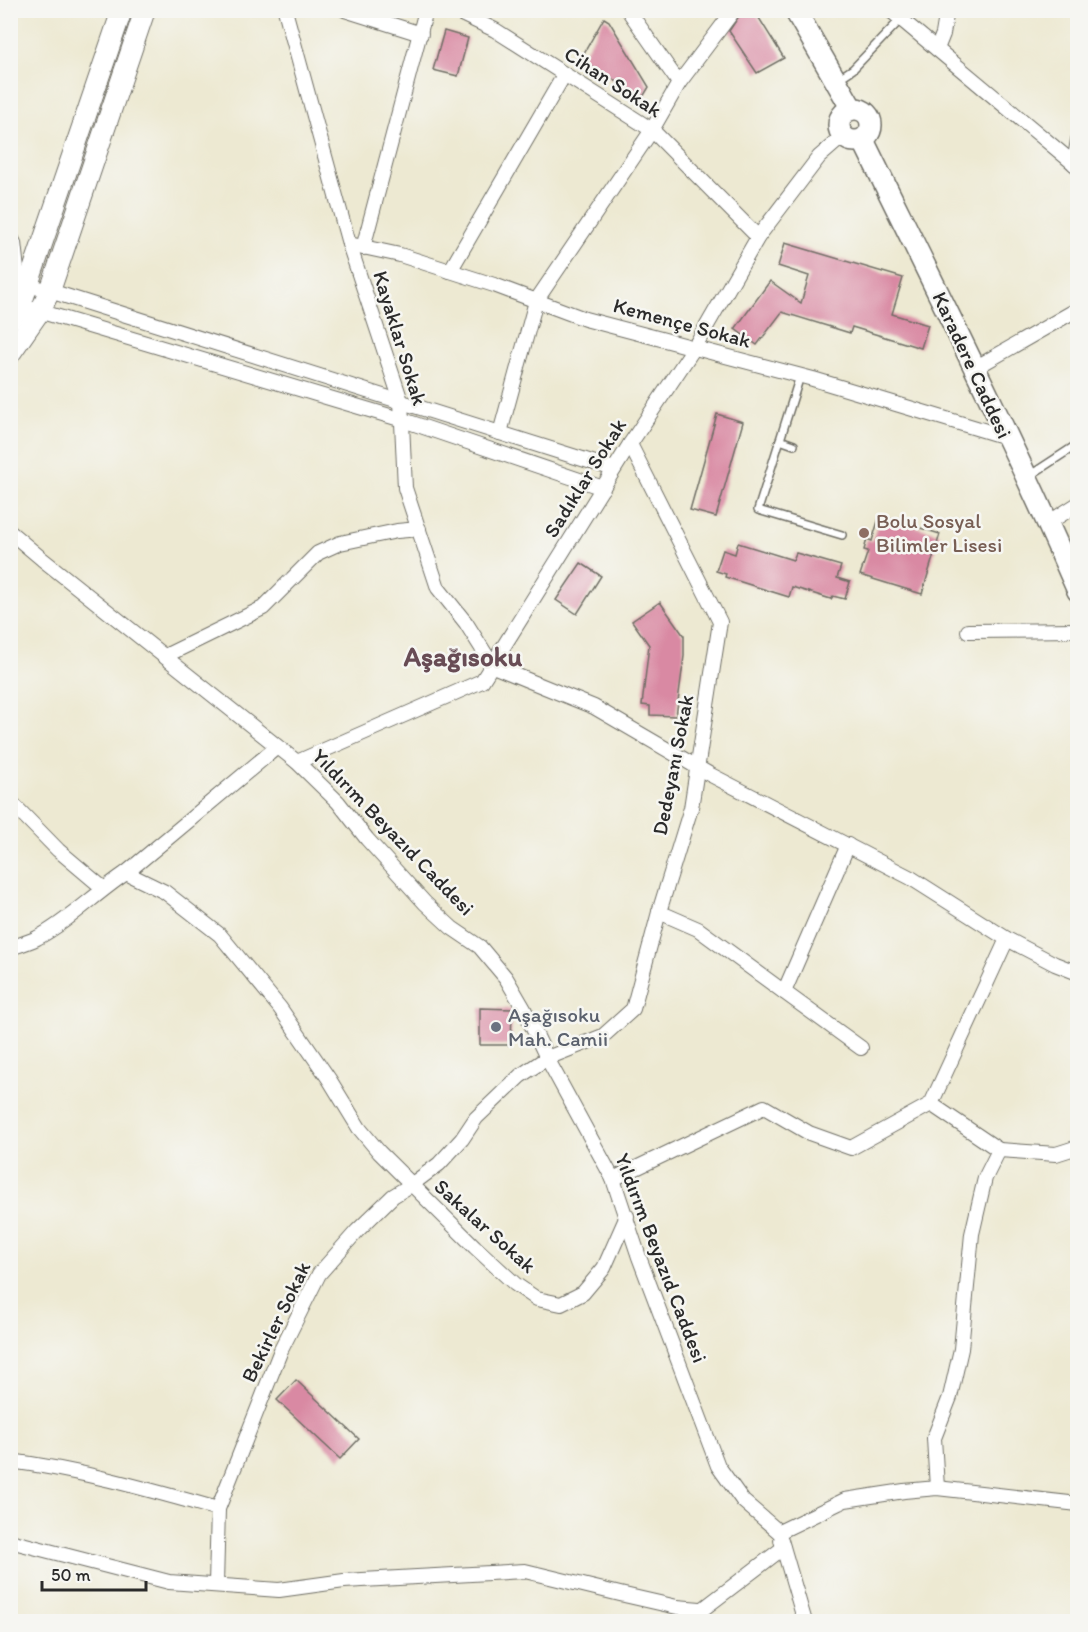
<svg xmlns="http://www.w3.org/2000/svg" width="1088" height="1632" viewBox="0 0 1088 1632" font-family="Itim,sans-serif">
<rect width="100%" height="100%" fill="#f6f6f2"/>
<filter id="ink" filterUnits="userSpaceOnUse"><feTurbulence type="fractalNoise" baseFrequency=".0167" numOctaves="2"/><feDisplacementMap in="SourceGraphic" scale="12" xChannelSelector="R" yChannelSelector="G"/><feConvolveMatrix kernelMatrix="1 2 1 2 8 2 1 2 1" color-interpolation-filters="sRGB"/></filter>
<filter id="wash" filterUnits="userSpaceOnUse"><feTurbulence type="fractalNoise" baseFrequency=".008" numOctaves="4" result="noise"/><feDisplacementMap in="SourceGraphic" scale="24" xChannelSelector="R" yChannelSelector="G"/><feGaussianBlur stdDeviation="1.35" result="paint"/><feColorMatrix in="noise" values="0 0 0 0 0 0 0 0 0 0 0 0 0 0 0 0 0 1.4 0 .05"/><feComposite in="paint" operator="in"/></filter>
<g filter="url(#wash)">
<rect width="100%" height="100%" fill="#ede9d2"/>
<g id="blocks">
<!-- building -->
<g fill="#d989a3">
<path d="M743 10H754L784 58 757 73 729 31Z"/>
<path d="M604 18 609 21 649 87 643 97 580 60Z"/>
<path d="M444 31 468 38 458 76 433 70Z"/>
<path d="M785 243 903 278 892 314 928 325 921 348 852 327 850 333 782 312 757 345 735 329 770 281 801 303 809 276 778 266Z"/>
<path d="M717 414 743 422 716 517 690 510Z"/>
<path d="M879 518 886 520 887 518 940 534 922 594 860 575 868 551 864 550 867 539 872 541Z"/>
<path d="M738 543 793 560 796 553 841 566 837 578 850 582 845 599 833 596 831 599 792 587 789 597 725 577 726 574 716 571 723 550 735 554Z"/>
<path d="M581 563 601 576 577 614 556 600Z"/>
<path d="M660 602 684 636V656L676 716 650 715V706L642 705 649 645 632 621Z"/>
<path d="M480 1008 512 1009 511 1045H480Z"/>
<path d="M296 1380 359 1439 340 1459 277 1400Z"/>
</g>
</g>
</g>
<g filter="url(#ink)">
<use href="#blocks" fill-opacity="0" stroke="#6f6e65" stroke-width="1.5"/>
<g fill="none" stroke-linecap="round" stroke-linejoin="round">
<defs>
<g id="lane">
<path d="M838 79 853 69 901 19"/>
<path d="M800 376 758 510 842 535"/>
<path d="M780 440 794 445"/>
<path d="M1029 476 1078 444"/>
</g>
<g id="street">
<path d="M285 10 349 244 401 401 405 488 438 588 466 623 493 666 594 707 709 774 911 878 1007 939 1055 964 1078 973"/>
<path d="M345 10 421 34"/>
<path d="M453 10 495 30 652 130 758 237"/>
<path d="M628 10 679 83"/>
<path d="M890 10 1078 167"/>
<path d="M937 49 943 34 947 10"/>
<path d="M1074 164 1078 140"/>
<path d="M10 236 14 243 19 287"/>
<path d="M349 244 400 255 494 285 585 319 813 379 1006 437"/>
<path d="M363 248 426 10"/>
<path d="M450 271 564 75"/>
<path d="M10 289 28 285 50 291 614 469"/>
<path d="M32 309 403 420 603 488"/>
<path d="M975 368 1078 309"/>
<path d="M500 433 536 301 652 130 679 83 734 10"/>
<path d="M1048 523 1078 504"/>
<path d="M10 532 42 559 297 762 338 802 367 839 425 903 452 928 480 947 506 978 524 1009 547 1058 613 1179 639 1257 718 1466 743 1501 779 1532"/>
<path d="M968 631 1078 630"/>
<path d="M165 656 263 608 318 553 340 543 397 531 419 529"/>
<path d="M297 762 482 681 630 444 694 348 758 237 819 157 843 136"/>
<path d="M10 801 58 850 103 888"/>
<path d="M126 873 165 892 220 935 280 1008 329 1079 359 1128 379 1152 475 1247 515 1284 537 1299 561 1304 583 1293 604 1268 627 1216"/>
<path d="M659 912 698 929 784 992 848 845"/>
<path d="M10 948C19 945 29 942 37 938 69 921 96 893 126 873L277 747"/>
<path d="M784 992 861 1048"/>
<path d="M999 1150 1056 1154 1078 1147"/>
<path d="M613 1179 764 1107 809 1133 851 1148 931 1104"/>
<path d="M10 1461C81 1470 150 1490 218 1509"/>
<path d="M937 1488 934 1438 950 1397 961 1349 972 1234 985 1178 999 1150 931 1104 1007 939"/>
<path d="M779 1532 845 1500 904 1491 937 1488 1078 1504"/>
<path d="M781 1540 805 1622"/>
<path d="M10 1541 169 1582 279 1590 344 1581 525 1571 620 1594 677 1607 700 1609"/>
<path d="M216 1584 218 1509 222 1499 281 1350 319 1274 357 1231 393 1196 411 1185 439 1164 462 1139 476 1118 520 1076 547 1058 603 1036 633 1009 659 912 691 808 720 622 630 444"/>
<path d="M686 1622 783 1548"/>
</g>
<g id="secondary">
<path d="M10 320 21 305 28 285 122 10"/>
<path d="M10 354 40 311 50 291 145 10"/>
</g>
<g id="primary">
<path d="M795 10 852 109"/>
<circle cx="855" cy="125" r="16"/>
<path d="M863 140C936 289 1011 438 1078 591"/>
</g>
</defs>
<!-- lane casing -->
<use href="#lane" stroke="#6f6e65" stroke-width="10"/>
<!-- street casing -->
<use href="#street" stroke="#6f6e65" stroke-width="16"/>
<!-- secondary casing -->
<use href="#secondary" stroke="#6f6e65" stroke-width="22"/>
<!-- primary casing -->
<use href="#primary" stroke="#6f6e65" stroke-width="24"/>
<!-- lane -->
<use href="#lane" stroke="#fff" stroke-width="7"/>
<!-- street -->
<use href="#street" stroke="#fff" stroke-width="14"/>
<!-- secondary -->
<use href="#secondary" stroke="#fff" stroke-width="20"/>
<!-- primary -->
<use href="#primary" stroke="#fff" stroke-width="21"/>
</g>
</g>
<!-- markers -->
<circle fill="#8d6e63" stroke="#f6f6f2" stroke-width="2" cx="864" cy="533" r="6"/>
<circle fill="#6b7280" stroke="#f6f6f2" stroke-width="2" cx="496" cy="1027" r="6"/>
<g text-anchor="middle" stroke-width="5" stroke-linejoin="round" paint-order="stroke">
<!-- street labels -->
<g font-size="21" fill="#2b2b2b" stroke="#f6f6f2">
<text transform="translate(613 82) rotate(33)" y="7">Cihan Sokak</text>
<text transform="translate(682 323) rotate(15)" y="7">Kemençe Sokak</text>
<text transform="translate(400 338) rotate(73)" y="7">Kayaklar Sokak</text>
<text transform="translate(972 365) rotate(65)" y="7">Karadere Caddesi</text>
<text transform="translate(585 478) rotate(-58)" y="7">Sadıklar Sokak</text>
<text transform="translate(673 765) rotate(-79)" y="7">Dedeyanı Sokak</text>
<text transform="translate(393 832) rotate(46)" y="7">Yıldırım Beyazıd Caddesi</text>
<text transform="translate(485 1226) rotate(42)" y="7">Sakalar Sokak</text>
<text transform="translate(661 1258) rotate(69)" y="7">Yıldırım Beyazıd Caddesi</text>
<text transform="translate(276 1322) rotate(-64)" y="7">Bekirler Sokak</text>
</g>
<!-- education labels -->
<g font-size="21" fill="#785e54" stroke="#f6f6f2" text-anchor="start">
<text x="876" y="528">Bolu Sosyal<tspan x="876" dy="24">Bilimler Lisesi</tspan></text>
</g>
<!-- worship labels -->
<g font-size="21" fill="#5b616d" stroke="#f6f6f2" text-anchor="start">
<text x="508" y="1022">Aşağısoku<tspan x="508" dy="24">Mah. Camii</tspan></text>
</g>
<!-- district labels -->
<g font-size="27" font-weight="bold" fill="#684c55" stroke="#f6f6f2">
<text x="463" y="666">Aşağısoku</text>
</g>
</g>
<!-- margin -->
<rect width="1088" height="1632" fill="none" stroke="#f6f6f2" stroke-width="36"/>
<!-- scale -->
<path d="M42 1581v9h104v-9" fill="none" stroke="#2b2b2b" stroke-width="3"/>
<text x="51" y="1581" font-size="18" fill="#2b2b2b" stroke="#f6f6f2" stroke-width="4.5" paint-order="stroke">50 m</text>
</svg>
